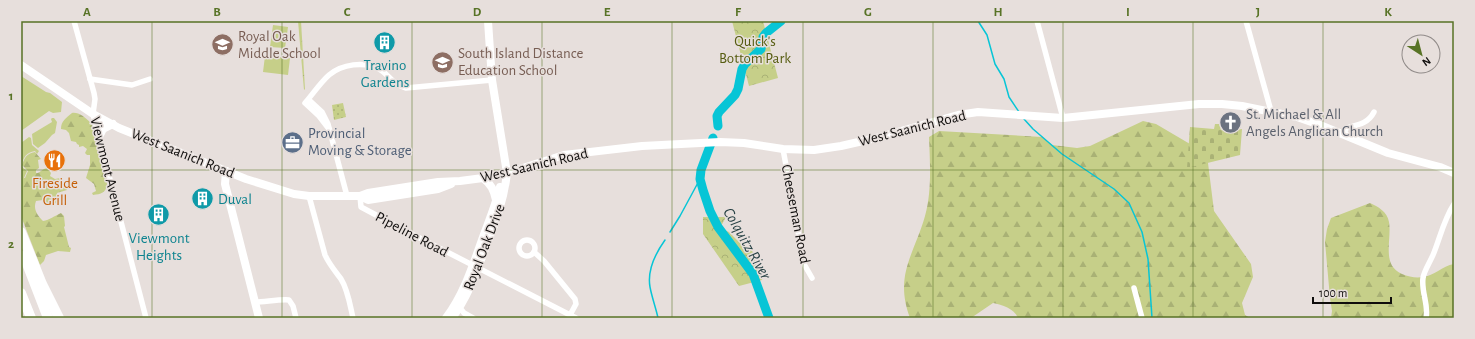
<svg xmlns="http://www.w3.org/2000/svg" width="1475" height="339" viewBox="0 0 1475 339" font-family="'Alegreya Sans',sans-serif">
<defs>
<pattern id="forest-firs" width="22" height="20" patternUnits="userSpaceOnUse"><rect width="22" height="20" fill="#c6cf89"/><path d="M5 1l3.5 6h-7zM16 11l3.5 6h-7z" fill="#a9b175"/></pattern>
<pattern id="cemetery-stones" width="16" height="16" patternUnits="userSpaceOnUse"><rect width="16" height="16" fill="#c6cf89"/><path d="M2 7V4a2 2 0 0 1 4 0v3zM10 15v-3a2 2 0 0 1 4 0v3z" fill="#a9b175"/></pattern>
<pattern id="park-crowns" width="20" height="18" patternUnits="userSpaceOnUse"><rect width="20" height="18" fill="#c6cf89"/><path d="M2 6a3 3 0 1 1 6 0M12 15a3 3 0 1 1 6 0" fill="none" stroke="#a9b175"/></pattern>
<pattern id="garden-dots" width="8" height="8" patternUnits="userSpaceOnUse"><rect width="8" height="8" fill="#c6cf89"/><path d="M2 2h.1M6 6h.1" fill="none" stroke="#a9b175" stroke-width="1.8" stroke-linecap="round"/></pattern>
</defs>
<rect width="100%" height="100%" fill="#e7dfdc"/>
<!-- grass -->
<g fill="#c6cf89">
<path d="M273 25 288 27 285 48 270 47Z"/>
<path d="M265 56 290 58 288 75 263 72Z"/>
<path d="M21 76 46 92 50 93 62 102 61 112 53 113 49 111 21 131Z"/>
<path d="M52 118H54L57 122 55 133 52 135 45 143 38 148 33 144 32 134 52 122 51 119Z"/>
<path d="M29 137 31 138 32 145 39 151 37 154 35 151C26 153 24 156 21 166L27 171 24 178H21V143Z"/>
</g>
<!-- forest -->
<g fill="url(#forest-firs)">
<path d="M72 113C79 112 84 117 90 122L89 124 92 125 107 184C106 193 101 194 93 195L92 193 96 191 94 184 86 178 90 165V155H87L85 153 87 149 83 146 79 147V145L77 144 76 142 71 141 69 133 66 130 61 129C61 121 66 118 72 113Z"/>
<path d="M1143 121 1156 124 1190 144 1208 163 1214 211 1251 264 1253 277 1242 303 1245 315 1250 318H1018C1014 308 1002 305 993 303L971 318H910C894 275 914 255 925 216 932 191 930 163 929 137L939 131 1042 137 1052 145 1077 148 1090 146Z"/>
<path d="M35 152 41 159 38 160 39 168 36 170V173H38L44 169 47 168 51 173 50 176 55 179 60 178 61 185 66 186 67 190 57 193 58 202 54 204H45L43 200 36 201C33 209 37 215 43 221 50 220 54 216 61 213L64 216 65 226 64 227 69 247 71 248 70 252 58 251 46 255 44 261 40 265 21 216V178H25L28 171 22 165C25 157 26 154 35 152Z"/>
<path d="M1370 203C1378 207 1387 211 1389 222 1392 240 1381 265 1402 274 1409 277 1416 278 1423 277 1434 276 1442 266 1454 264V318H1331L1332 311 1330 298 1325 242 1327 229 1331 218Z"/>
</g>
<!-- cemetery -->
<path fill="url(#cemetery-stones)" d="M1215 124H1219L1221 130 1228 131 1242 129 1240 155 1187 168 1190 127 1214 129Z"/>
<!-- park -->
<g fill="url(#park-crowns)">
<path d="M298 21H301L305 89 304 90Z"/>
<path d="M732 21H763L778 78 749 86Z"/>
<path d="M703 217H726L720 228 729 232 741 244 745 245 753 252 757 267 763 272 762 280 739 286 703 234Z"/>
</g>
<!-- garden -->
<path fill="url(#garden-dots)" d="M343 103 346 117 334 120 332 105Z"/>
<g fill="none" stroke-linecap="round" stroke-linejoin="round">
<!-- stream -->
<g stroke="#07c5d6" stroke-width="1.5">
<path d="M978 21 987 35 995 64 1004 79 1009 97 1019 112"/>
<path d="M1024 119 1033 129 1062 154 1114 189 1129 203 1142 232 1148 259 1152 318"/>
<path d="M670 232 680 216 700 179"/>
<path d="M658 318C656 308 652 298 650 287 647 270 655 254 665 240"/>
</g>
<!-- river -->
<g stroke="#07c5d6" stroke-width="9">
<path d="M718 126 717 116 719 112 735 95 738 89 742 69 745 64 761 49 763 37 766 33 781 21"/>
<path d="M713 138 701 170 700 179 703 190 710 211 718 227 753 274 769 318"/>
</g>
<!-- street -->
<g stroke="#fff" stroke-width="5.5">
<path d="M74 21 94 93 95 99 93 114 146 318"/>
<path d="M1037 21 1063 118"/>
<path d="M1246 21 1271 111"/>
<path d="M90 79 132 85 150 79"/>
<path d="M309 100 322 112 328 124 347 196"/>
<path d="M329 129 319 116 305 103C313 94 320 83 329 75 342 64 364 61 379 69 390 75 391 84 406 88L492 80"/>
<path d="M1344 135 1346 128C1357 125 1368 124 1374 112"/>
<path d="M783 149 804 264 812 278"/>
<path d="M309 196 325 255C329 264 335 271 341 279 348 290 350 305 353 318"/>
<path d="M360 196 361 207 408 232 576 318"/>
<circle cx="527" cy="248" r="8"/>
<path d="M534 252 544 261 575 299 576 304 570 315"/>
<path d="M1134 288 1142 318"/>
<path d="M256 302C264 302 281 299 289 300L293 306 296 318"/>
<path d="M460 308 464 313 473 318"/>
<path d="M1426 318C1429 305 1421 292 1423 278 1424 271 1430 262 1433 255 1440 238 1444 219 1454 204"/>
</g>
<!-- secondary -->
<g stroke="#fff" stroke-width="8">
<path d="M21 65 93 114 119 128 246 179 294 194 309 196H360L368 200 438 189 451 184"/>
<path d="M99 137 103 129 113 124"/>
<path d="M226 171 225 184 259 318"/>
<path d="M483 178C491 184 494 190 496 200"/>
<path d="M360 196 368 193 438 182 460 181 483 178 507 173 564 155 642 146 720 142 744 143 783 149 814 150 841 146 876 138 958 115 978 112 1063 118 1199 104H1222L1242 106 1297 117 1320 125 1388 153 1440 167 1454 173"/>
<path d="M446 318C464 294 473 265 483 237 489 221 496 204 500 187"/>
<path d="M452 318C468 297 476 273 485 249 495 224 504 200 507 173L492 80 488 21"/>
</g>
<!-- highway -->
<g stroke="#fff" stroke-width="10">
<path d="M21 232 42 284 59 318"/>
<path d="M24 256 48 318"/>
<path d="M21 293 31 318"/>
</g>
</g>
<!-- grid -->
<path fill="none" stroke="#587326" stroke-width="1" stroke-opacity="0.55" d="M152 21V318M282 21V318M412 21V318M542 21V318M672 21V318M803 21V318M933 21V318M1063 21V318M1193 21V318M1323 21V318M21 170H1454"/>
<!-- icons -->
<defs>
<symbol id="building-disc" viewBox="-11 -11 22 22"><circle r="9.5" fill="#0f9aa8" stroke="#e7dfdc"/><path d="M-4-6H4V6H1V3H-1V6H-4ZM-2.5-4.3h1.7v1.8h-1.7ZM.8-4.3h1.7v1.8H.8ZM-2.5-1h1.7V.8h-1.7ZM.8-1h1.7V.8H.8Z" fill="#fff"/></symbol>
<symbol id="school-disc" viewBox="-11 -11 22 22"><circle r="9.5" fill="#8d6e63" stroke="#e7dfdc"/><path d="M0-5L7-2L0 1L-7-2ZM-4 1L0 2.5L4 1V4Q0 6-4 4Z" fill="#fff"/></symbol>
<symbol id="church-disc" viewBox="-11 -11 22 22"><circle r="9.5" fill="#6b7280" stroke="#e7dfdc"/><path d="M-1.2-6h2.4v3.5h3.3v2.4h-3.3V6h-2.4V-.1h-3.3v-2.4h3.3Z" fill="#fff"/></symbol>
<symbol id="office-disc" viewBox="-11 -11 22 22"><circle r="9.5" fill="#5c6f8a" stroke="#e7dfdc"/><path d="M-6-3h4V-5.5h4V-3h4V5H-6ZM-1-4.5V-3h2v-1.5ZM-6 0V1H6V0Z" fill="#fff"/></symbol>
<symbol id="restaurant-disc" viewBox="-11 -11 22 22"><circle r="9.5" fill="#e8710a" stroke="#e7dfdc"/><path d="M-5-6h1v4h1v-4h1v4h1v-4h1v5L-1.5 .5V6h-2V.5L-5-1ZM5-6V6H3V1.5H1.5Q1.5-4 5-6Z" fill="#fff"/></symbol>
</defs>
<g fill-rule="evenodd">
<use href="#building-disc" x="372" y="30" width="25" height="25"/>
<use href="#school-disc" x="210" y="32" width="25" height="25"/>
<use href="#school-disc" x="430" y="50" width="25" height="25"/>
<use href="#church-disc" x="1218" y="110" width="25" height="25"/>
<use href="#office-disc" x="280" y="130" width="25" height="25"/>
<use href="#restaurant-disc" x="42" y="148" width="25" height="25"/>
<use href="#building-disc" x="190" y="186" width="25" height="25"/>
<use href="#building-disc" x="146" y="202" width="25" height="25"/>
</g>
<g text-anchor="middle" stroke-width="3" stroke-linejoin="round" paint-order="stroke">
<!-- education labels -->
<g font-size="15" fill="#785e54" stroke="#e7dfdc" text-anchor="start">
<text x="238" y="41">Royal Oak<tspan x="238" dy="17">Middle School</tspan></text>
<text x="458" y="58">South Island Distance<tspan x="458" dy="17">Education School</tspan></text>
</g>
<!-- park labels -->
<g font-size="15" fill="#565c10" stroke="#e7dfdc">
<text x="755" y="46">Quick's<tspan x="755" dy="17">Bottom Park</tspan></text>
</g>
<!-- culture labels -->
<g font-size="15" fill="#0d838f" stroke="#e7dfdc">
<text x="385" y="70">Travino<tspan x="385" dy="17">Gardens</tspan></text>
<text x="218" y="204" text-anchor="start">Duval</text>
<text x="159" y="243">Viewmont<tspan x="159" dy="17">Heights</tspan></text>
</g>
<!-- worship labels -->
<g font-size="15" fill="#5b616d" stroke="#e7dfdc" text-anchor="start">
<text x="1246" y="119">St. Michael &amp; All<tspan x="1246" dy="17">Angels Anglican Church</tspan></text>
</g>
<!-- street labels -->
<g font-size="15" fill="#0f0d0c" stroke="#e7dfdc">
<text transform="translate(912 128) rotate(-14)" y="5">West Saanich Road</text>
<text transform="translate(183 153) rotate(22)" y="5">West Saanich Road</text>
<text transform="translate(534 165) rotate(-13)" y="5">West Saanich Road</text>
<text transform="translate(108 169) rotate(76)" y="5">Viewmont Avenue</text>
<text transform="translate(796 214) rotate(79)" y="5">Cheeseman Road</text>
<text transform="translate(412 234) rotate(28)" y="5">Pipeline Road</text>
<text transform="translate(484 247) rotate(-69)" y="5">Royal Oak Drive</text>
</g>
<!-- service labels -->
<g font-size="15" fill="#4e5e75" stroke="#e7dfdc" text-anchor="start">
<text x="308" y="138">Provincial<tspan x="308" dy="17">Moving &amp; Storage</tspan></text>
</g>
<!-- food labels -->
<g font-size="15" fill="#c56008" stroke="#e7dfdc">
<text x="55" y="188">Fireside<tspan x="55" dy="17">Grill</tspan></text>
</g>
<!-- water labels -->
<g font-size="16" font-style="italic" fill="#284245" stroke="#e7dfdc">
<text transform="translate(748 243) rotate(60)" y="6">Colquitz River</text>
</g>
</g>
<!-- border -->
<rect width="1475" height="339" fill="none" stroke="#e7dfdc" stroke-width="44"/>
<!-- north arrow -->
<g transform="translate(1421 54) rotate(144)"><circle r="19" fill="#e7dfdc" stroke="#918b89"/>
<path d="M0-3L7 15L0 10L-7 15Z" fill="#587326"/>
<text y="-6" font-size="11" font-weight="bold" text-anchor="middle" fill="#0f0d0c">N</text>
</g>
<!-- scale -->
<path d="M1313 297v6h78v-6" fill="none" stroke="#0f0d0c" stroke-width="2"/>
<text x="1319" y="297" font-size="12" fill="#0f0d0c" stroke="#e7dfdc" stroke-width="3" paint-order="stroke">100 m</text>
<rect x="22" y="22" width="1431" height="295" fill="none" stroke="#587326" stroke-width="1.5"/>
<g font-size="13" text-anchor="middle" font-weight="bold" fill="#587326">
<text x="87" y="16">A</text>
<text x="217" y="16">B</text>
<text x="347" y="16">C</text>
<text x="477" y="16">D</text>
<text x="607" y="16">E</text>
<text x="738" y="16">F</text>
<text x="868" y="16">G</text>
<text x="998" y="16">H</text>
<text x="1128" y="16">I</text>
<text x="1258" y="16">J</text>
<text x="1388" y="16">K</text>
<text x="11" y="100">1</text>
<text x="11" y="248">2</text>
</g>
</svg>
